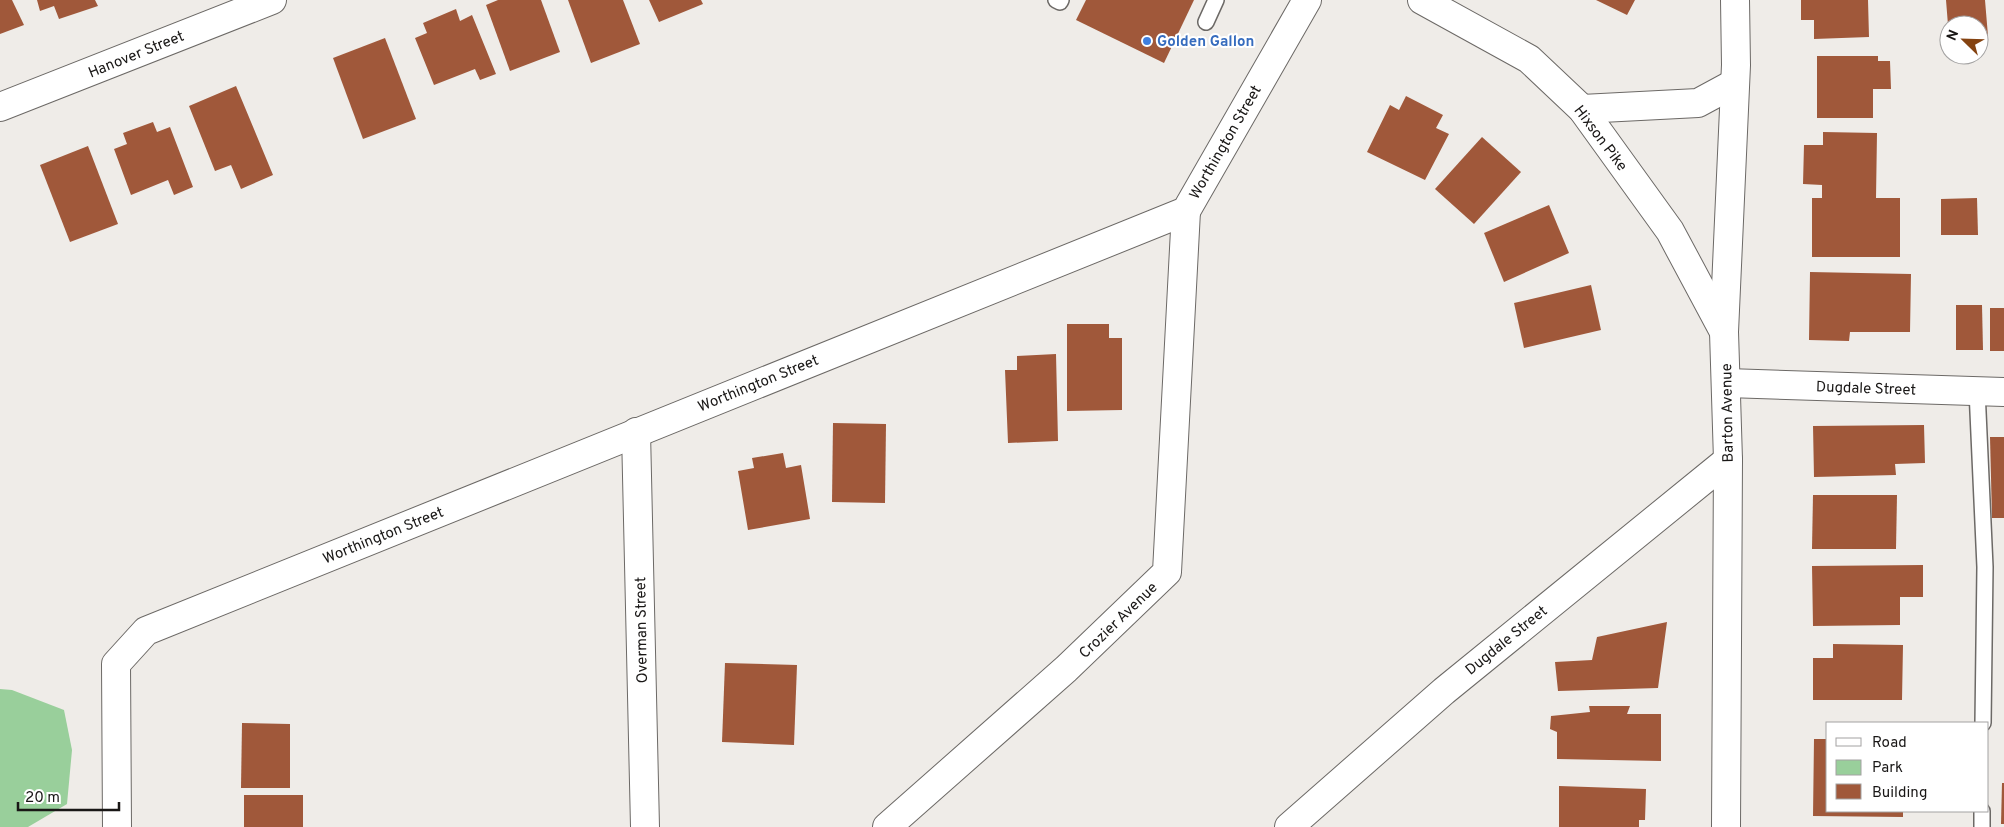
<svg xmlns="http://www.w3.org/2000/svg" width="2004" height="827" viewBox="0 0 2004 827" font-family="Overpass,sans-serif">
<rect width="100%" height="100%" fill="#efece8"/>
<!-- green -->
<path fill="#99cf9b" d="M0 689 12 690 64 710 72 750 67 804 28 827H0Z"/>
<!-- building -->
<g fill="#a0583a">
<path d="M0 0H12L24 25 0 34Z"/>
<path d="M37 0H95L98 6 59 19 54 6 40 11Z"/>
<path d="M498 0H541L560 52 510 71 486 5Z"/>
<path d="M568 0H623L640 44 591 63Z"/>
<path d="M649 0H701L703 4 659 22Z"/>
<path d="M1086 0H1194L1164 63 1076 20Z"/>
<path d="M1596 0H1635L1627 15Z"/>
<path d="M1801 0H1868L1869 37 1814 39V20H1801Z"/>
<path d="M1946 0H1985L1988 36 1979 35V25H1948Z"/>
<path d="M456 9 460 21 472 15 496 74 480 80 475 69 434 85 415 38 427 33 423 23Z"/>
<path d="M385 38 416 119 363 139 333 58Z"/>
<path d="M1817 56H1878V61H1890L1891 89H1873V118H1817Z"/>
<path d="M236 86 273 175 241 189 231 165 215 171 189 106Z"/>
<path d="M1406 96 1443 115 1436 128 1449 134 1425 180 1367 152 1390 105 1399 110Z"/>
<path d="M153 122 157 132 170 127 193 187 174 195 168 180 131 195 114 149 127 144 123 133Z"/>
<path d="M1823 132 1877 133 1876 198H1900V257H1812V198H1822V185L1803 184 1804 145H1823Z"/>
<path d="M1482 137 1521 172 1474 224 1435 189Z"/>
<path d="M88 146 118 224 70 242 40 165Z"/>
<path d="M1977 198 1978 235H1941V199Z"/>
<path d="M1549 205 1569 253 1504 282 1484 233Z"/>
<path d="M1810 272 1911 274 1910 332H1850L1849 341 1809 340Z"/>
<path d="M1591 285 1601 330 1524 348 1514 303Z"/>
<path d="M1956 305H1982L1983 350H1956Z"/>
<rect x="1990" y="308" width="14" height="43"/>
<path d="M1067 324H1109V338H1122V410L1067 411Z"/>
<path d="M1056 354 1058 441 1008 443 1005 370H1017V356Z"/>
<path d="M833 423 886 424 885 503 832 502Z"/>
<path d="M1924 425 1925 463 1895 464 1896 475 1814 477 1813 426Z"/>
<path d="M1990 437H2004V518H1992Z"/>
<path d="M783 453 786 468 801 465 810 519 748 530 738 471 754 468 752 458Z"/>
<path d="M1813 495H1897L1896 549H1812Z"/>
<path d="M1923 565V597H1900V625L1813 626 1812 566Z"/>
<path d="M1667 622 1658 688 1558 691 1555 662 1592 660 1597 637Z"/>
<path d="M1833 644 1903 645 1902 700H1813V658H1833Z"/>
<path d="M725 663 797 665 794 745 722 742Z"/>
<path d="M1589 706H1630L1627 714H1661V761L1557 759V732L1550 729 1551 716 1590 712Z"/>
<path d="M242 723 290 724V788H241Z"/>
<path d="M1814 739H1828V811H1903V817L1813 816Z"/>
<path d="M2002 783H2004V824H2001Z"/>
<path d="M1559 786 1646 789 1645 820H1639V827H1559Z"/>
<rect x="244" y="795" width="59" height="32"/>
</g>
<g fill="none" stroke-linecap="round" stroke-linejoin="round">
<defs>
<g id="service">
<path d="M1056 0 1060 2 1061 0"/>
<path d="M1206 22 1216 0"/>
<path d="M1977 390 1985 567 1983 723"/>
<path d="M1982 827V811"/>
</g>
<g id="minor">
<path d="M0 107 272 0"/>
<path d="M1582 109 1698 103 1735 83"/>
<path d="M1724 332 1736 65 1735 0"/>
<path d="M1727 383 2004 392"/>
<path d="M636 432 645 827"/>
<path d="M117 827 116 664 146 631 1186 211 1307 0"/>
<path d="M887 827 1066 669 1167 572 1186 211"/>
<path d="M1289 827 1444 691 1728 460"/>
</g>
<path id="primary" d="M1422 0 1529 59 1582 109 1670 231 1724 332 1728 460 1726 827"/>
</defs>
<!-- service casing -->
<use href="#service" stroke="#6c6966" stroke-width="18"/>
<!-- minor casing -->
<use href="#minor" stroke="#6c6966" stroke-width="30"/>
<!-- primary casing -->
<use href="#primary" stroke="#6c6966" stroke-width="30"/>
<!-- service -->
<use href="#service" stroke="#fff" stroke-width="15"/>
<!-- minor -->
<use href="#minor" stroke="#fff" stroke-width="28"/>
<!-- primary -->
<use href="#primary" stroke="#fff" stroke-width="28"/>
</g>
<!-- markers -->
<circle fill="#3f7fe0" stroke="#fff" stroke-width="2" cx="1147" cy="41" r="5"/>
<g text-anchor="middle" stroke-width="4" stroke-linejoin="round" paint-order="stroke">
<!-- shop labels -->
<g font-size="15" font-weight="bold" fill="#366cbe" stroke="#fff" text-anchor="start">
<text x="1157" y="46">Golden Gallon</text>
</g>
<!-- street labels -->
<g font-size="15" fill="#191716" stroke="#fff">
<text transform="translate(136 54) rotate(-22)" y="5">Hanover Street</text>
<text transform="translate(1601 138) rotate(53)" y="5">Hixson Pike</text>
<text transform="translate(1225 142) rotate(-60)" y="5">Worthington Street</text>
<text transform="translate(758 383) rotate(-22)" y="5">Worthington Street</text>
<text transform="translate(1866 388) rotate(2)" y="5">Dugdale Street</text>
<text transform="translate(1727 413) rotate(-91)" y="5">Barton Avenue</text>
<text transform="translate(383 535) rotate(-22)" y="5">Worthington Street</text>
<text transform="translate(1118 620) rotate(-44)" y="5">Crozier Avenue</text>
<text transform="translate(641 630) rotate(-91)" y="5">Overman Street</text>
<text transform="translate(1506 640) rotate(-39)" y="5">Dugdale Street</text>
</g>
</g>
<!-- legend -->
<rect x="1826" y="722" width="162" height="90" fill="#ffffff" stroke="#a3a2a2"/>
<rect x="1836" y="738" width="25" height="8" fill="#ffffff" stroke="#a3a2a2"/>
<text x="1872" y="747" font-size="15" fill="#191716">Road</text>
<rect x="1836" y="760" width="25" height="15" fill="#99cf9b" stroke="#a3a2a2"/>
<text x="1872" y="772" font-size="15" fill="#191716">Park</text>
<rect x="1836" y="784" width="25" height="15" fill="#a0583a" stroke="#a3a2a2"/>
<text x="1872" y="797" font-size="15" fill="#191716">Building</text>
<!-- north arrow -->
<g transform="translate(1964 40) rotate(293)"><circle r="24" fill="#ffffff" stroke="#a3a2a2"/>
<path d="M0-4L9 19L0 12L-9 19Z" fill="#854311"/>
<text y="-8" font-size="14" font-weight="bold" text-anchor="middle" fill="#191716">N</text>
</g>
<!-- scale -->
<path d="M18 802v8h101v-8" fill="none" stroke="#191716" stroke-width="2.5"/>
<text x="25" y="802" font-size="15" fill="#191716" stroke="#ffffff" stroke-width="4" paint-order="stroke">20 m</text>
</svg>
